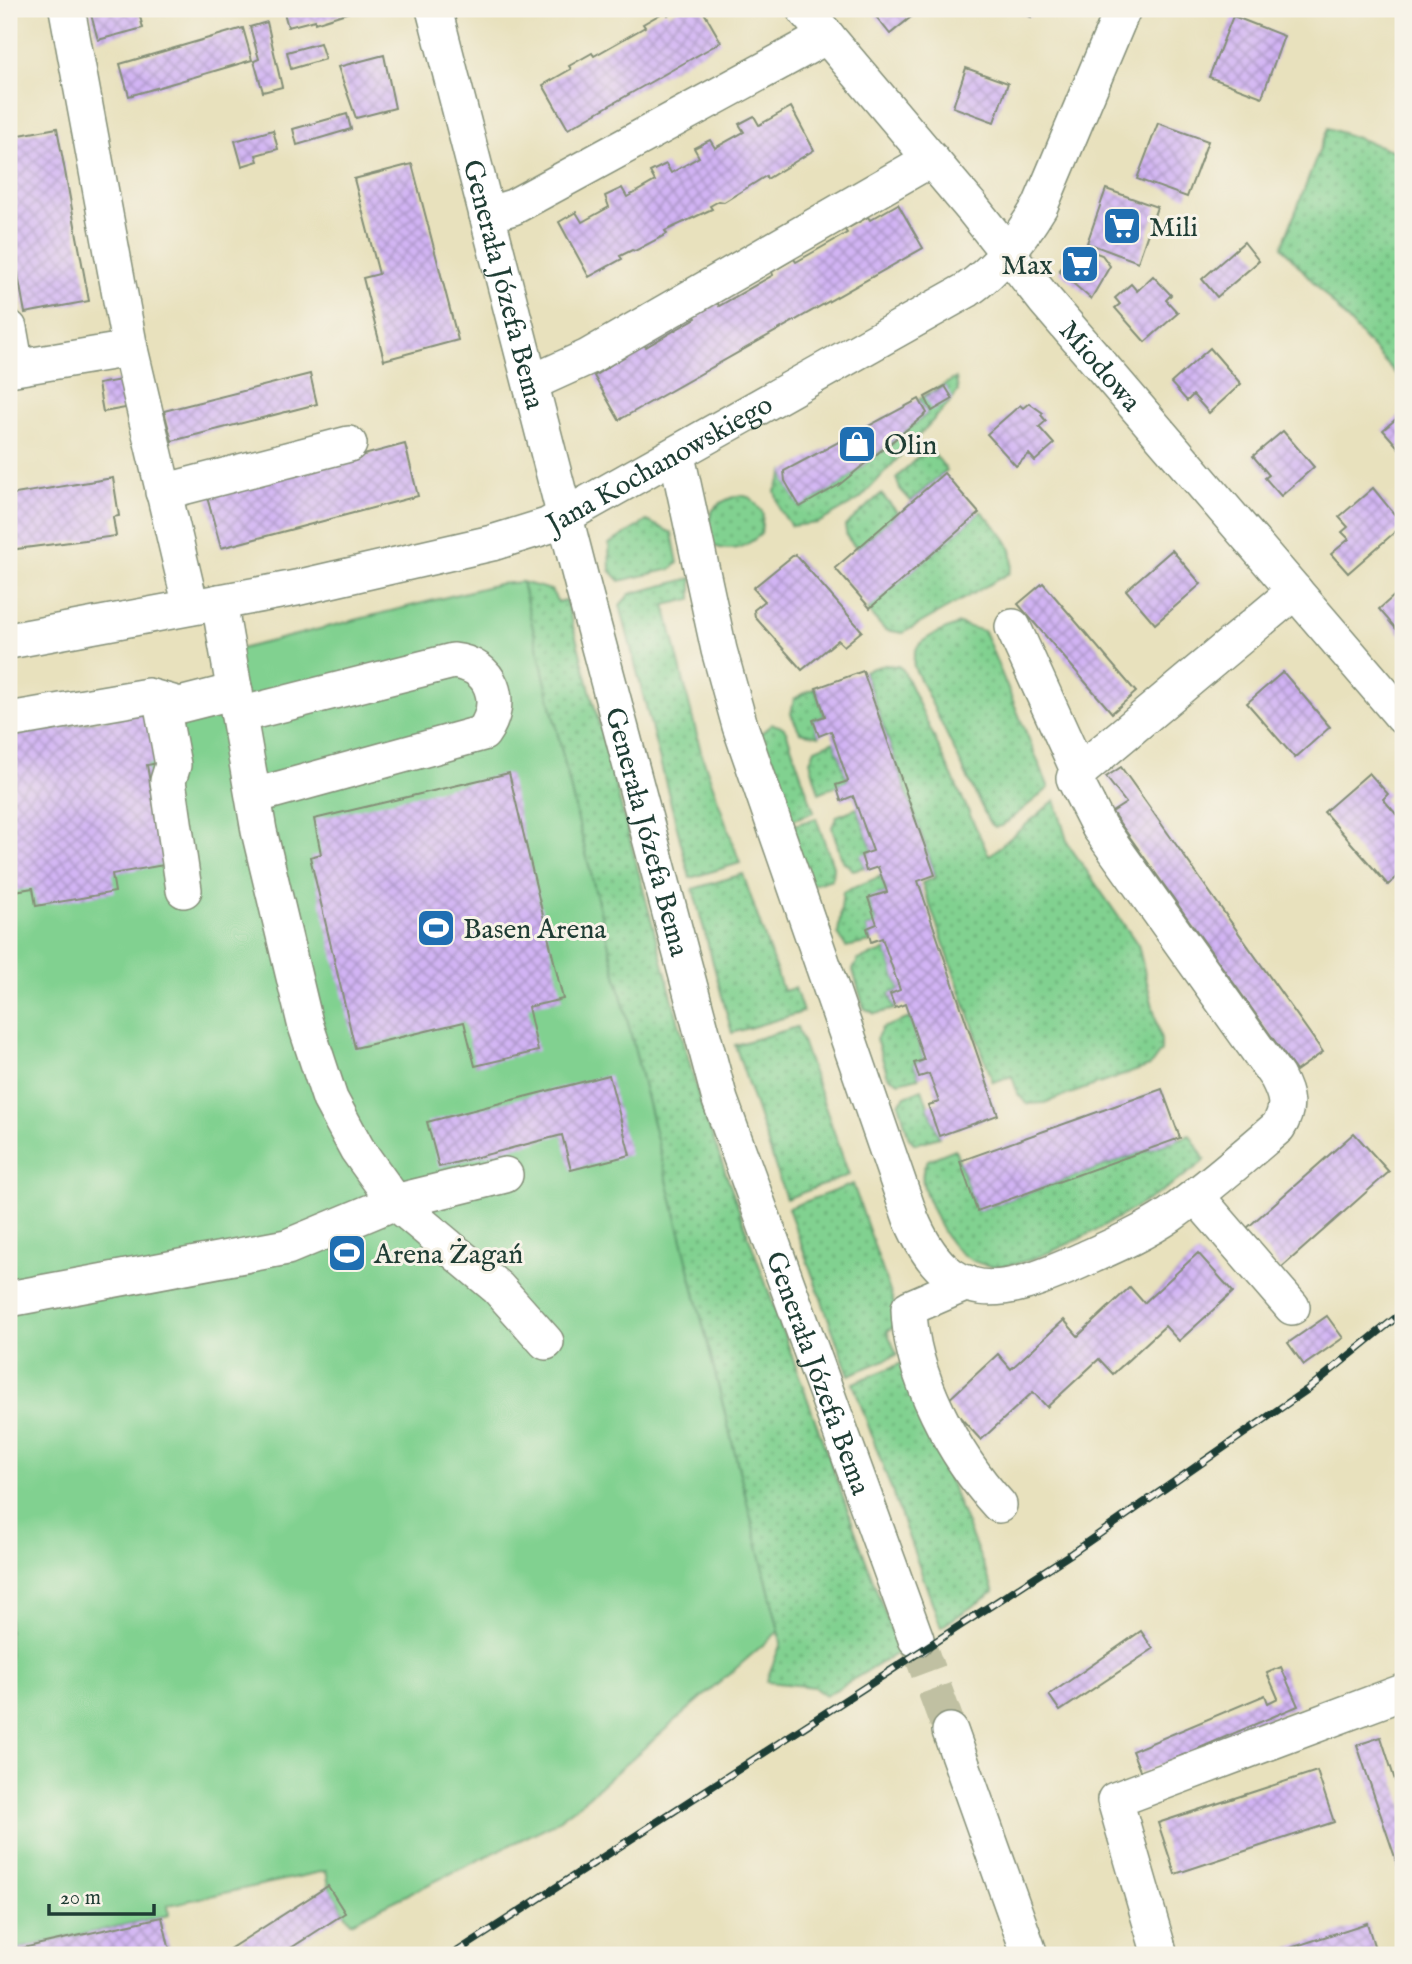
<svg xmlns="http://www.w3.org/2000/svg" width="1412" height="1964" viewBox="0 0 1412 1964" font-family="'IM FELL English',serif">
<defs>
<pattern id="green-dots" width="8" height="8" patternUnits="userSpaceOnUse" patternTransform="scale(1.75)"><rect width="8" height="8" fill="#81d190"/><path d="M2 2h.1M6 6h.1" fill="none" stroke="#69ab76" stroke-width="1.8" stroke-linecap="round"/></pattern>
<pattern id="building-cross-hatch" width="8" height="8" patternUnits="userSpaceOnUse" patternTransform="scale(1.75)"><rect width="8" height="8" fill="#d2b4f4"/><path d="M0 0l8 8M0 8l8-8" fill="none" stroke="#aa94c6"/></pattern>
</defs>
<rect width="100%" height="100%" fill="#f7f3e8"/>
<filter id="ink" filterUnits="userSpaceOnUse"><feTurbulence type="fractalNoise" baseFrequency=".0143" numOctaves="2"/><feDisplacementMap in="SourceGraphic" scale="14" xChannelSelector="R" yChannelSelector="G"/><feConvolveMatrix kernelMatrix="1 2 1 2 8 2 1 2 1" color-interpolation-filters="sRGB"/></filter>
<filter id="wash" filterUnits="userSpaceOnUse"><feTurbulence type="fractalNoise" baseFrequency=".00686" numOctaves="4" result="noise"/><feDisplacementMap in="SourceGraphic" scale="28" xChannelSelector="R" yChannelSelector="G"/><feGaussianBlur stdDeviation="1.57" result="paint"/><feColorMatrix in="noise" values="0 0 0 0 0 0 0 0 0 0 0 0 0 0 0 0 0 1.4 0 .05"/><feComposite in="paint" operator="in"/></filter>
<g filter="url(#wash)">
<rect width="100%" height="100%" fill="#e8e1bd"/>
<!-- green -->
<g fill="url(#green-dots)" stroke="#508762" stroke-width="2">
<path d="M1328 128 1403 154V382L1282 247Z"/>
<path d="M956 378 958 391 952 400 860 499 818 523 791 526 780 510 775 491 784 472 785 481 800 507 839 485 927 414 919 399Z"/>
<path d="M920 455H935L947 470 911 501 900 489 896 478Z"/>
<path d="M881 494 898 513 857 549 847 537 845 526Z"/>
<path d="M741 495 751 498 763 513 761 534C746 547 731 554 712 545 705 516 709 503 741 495Z"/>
<path d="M981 511C998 530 1021 547 1009 573L903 633 885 630 867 610Z"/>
<path d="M647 521 672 533 678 563 671 569 620 581 610 570 609 544Z"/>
<path d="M692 578V599L665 605 701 752 740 863 690 878 620 605 630 594Z"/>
<path d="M522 582 551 590 558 602 566 600 700 1102 899 1652 825 1696 814 1687 766 1682 781 1643 779 1631 583 842Z"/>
<path d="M959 624 984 631 1049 788 1002 826 995 827 989 822 914 667C909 639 938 633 959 624Z"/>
<path d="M884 665 898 666 903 670 989 856 1055 800 1068 844 1138 945 1161 1040V1051L1150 1066 1044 1103 1027 1104 1018 1094 1012 1076 993 1082 922 883 936 877 864 671Z"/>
<path d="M815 688 825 716 813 720 819 736 800 732 791 714 794 699Z"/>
<path d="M772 724 783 727 786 731 814 812 787 822 759 735Z"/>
<path d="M834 741 848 781 819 793 810 761 815 749Z"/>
<path d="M857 808 873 851 861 856 865 867 853 870 842 860 832 827 837 816Z"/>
<path d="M816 818 833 866 832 879 809 886 789 827Z"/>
<path d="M743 874 783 991 795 988 803 1012 732 1033 693 889Z"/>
<path d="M881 876 887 892 868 899 877 924 867 928 871 942 846 947 838 934 843 892Z"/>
<path d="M886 950 900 990 889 994 895 1009 875 1014 864 1008 853 970 858 960Z"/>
<path d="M910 1018 924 1060 914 1063 919 1077 899 1082 888 1076 876 1039 882 1028Z"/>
<path d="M797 1027 849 1175 786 1199 735 1045Z"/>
<path d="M922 1089 939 1137 915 1144 909 1138 899 1103 905 1096Z"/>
<path d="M1190 1135 1205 1160C1169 1191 1037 1272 991 1266 962 1262 945 1241 935 1215 928 1198 915 1177 928 1160L955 1149 977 1211Z"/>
<path d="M853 1184 901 1324 887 1331 897 1355 849 1375 788 1208Z"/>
<path d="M902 1363 994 1592 941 1627 853 1383Z"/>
</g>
<!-- pitch -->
<path fill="#81d190" stroke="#508762" stroke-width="2" d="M522 582 583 842 779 1631 577 1806 553 1824 351 1922 330 1890 326 1871 168 1905 169 1915 9 1951V737L235 696 228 652 498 584Z"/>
<g id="blocks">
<!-- building -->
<g fill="url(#building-cross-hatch)">
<path d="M98 9H138L143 28 98 40 90 11Z"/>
<path d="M283 9H356V10L315 23V20L288 27Z"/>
<path d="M679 9H702L721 42 568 129 543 85 571 69 569 66 592 53 594 56 645 27 643 24 666 11 668 15Z"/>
<path d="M870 9H921L890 34Z"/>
<path d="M1010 9H1034L1031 17Z"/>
<path d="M1233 16 1284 36 1262 97 1209 77Z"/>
<path d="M267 22 282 87 263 92 254 61 259 59 250 27Z"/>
<path d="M243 28 252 60 129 96 120 64Z"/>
<path d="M320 43 325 59 291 69 287 52Z"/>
<path d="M384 55 395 108 356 118 338 67Z"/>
<path d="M966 68 1008 83 994 122 953 107Z"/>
<path d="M791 107 814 150 767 179 766 176 724 202 719 201 710 206 712 209 665 231 667 234 635 251 632 250 620 256 622 259 589 277 559 222 576 212 582 222 609 207 605 196 622 188 627 197 655 181 650 172 666 164 671 173 699 157 694 148 710 140 715 148 744 132 739 124 754 116 759 125Z"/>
<path d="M347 114 351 129 297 145 293 129Z"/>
<path d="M1158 123 1208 141 1187 197 1137 179Z"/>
<path d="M57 128 89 301 25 313 9 226V137Z"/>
<path d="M273 130 278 149 256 155 258 161 242 166 235 141Z"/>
<path d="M412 164 458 340 384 360 363 278 379 274 354 179Z"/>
<path d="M1106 189 1157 207 1138 262 1087 243Z"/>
<path d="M898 204 923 248 619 420 594 376 643 344 646 347 696 318 694 315 717 302 719 306 773 275 772 272 794 259 796 262 847 233 845 230 868 217 870 220Z"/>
<path d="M1244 242 1259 261 1217 297 1202 279Z"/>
<path d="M1080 247 1102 255 1110 266 1091 299 1059 271Z"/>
<path d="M1153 276 1171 295 1166 300 1178 313 1145 342 1115 308 1120 304 1115 298 1131 284 1137 291Z"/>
<path d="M1210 348 1241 384 1209 413 1193 395 1187 401 1171 383Z"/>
<path d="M310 374 317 404 172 441 164 411Z"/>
<path d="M127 379 131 407 103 412 98 384Z"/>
<path d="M945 386 953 399 932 411 925 397Z"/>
<path d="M919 399 927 413 839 485 800 507 785 481 784 471Z"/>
<path d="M1029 403 1043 413 1041 415 1046 421 1039 427 1054 444 1035 461 1029 454 1016 466 987 434 1020 405 1023 408Z"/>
<path d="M1403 413V453L1383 430Z"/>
<path d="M1283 431 1314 467 1281 496 1265 478 1269 475 1253 456Z"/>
<path d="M405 444 418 496 221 548 207 497Z"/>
<path d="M944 473 979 513 870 608 835 568Z"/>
<path d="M113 478 119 516 113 517 116 536 9 550V495Z"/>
<path d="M1373 488 1403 525 1348 573 1331 554 1349 539 1342 532 1348 527 1339 517Z"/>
<path d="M1172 550 1201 584 1155 624 1126 590Z"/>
<path d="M795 554 862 631 844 646 838 640 802 670 755 617 754 610 765 601 753 588Z"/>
<path d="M1043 583 1136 692 1112 713 1018 604Z"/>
<path d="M1403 588V637L1379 609Z"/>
<path d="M863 671 935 875 918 881 998 1115 939 1136 928 1105 939 1102 929 1074 919 1077 914 1063 924 1060 905 1004 895 1008 890 994 900 990 882 938 871 942 867 928 877 924 868 898 887 892 878 867 866 871 861 855 873 851 853 796 841 801 836 785 848 781 831 731 819 736 813 720 825 716 816 688Z"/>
<path d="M1283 672 1330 727 1295 758 1247 703Z"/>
<path d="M150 712 159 763 147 765 164 865 112 874 115 892 36 906 33 888 9 892V737Z"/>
<path d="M1121 767 1323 1052 1296 1071 1112 812 1126 803 1106 777Z"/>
<path d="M509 773 563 999 528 1007 538 1051 475 1066 464 1022 355 1048 310 857 321 854 314 819Z"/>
<path d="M1369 773 1388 794 1383 799 1403 822V872L1388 885 1324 812Z"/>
<path d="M609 1075 630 1155 571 1170 562 1135 439 1167 427 1122Z"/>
<path d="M1162 1089 1180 1138 977 1211 960 1161Z"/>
<path d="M1354 1133 1389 1172 1281 1268 1247 1228Z"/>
<path d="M1198 1253 1233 1292 1179 1341 1165 1326 1113 1374 1099 1359 1047 1407 1033 1392 981 1440 946 1402 998 1354 1011 1369 1064 1320 1078 1336 1130 1287 1144 1303Z"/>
<path d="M1327 1316 1343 1338 1304 1365 1288 1343Z"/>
<path d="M1141 1631 1153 1649 1060 1711 1049 1695Z"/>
<path d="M1281 1667 1298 1706 1141 1773 1132 1751 1265 1695 1268 1703 1278 1698 1267 1673Z"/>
<path d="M1381 1737 1403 1805V1881L1357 1745Z"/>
<path d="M1317 1771 1334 1822 1175 1874 1158 1823Z"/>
<path d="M328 1886 345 1913 280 1955H220Z"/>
<path d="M162 1917 171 1955H9V1951Z"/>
<path d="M1367 1923 1377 1955H1269Z"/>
</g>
</g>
</g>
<g filter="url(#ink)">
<use href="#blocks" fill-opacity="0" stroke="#848f78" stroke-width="2"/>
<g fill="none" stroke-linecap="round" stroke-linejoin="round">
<!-- minor-tunnel -->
<path stroke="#c0c0a2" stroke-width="35" stroke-dasharray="35 18" stroke-linecap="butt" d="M916 1639 950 1731"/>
<defs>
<g id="minor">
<path d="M67 9 130 349 191 607"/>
<path id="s1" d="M434 9 583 587 720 1100 916 1639"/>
<path id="s2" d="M804 9 973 209 1044 299 1403 717"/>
<path d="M487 215 513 207 827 36"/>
<path d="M9 328 16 367"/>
<path d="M9 369 130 349"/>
<path d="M531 383 588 357 931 159"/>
<path d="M677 456 719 650 740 726 911 1219C950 1311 1004 1295 1080 1261 1111 1247 1142 1234 1170 1215 1208 1188 1243 1157 1278 1127 1290 1108 1287 1096 1277 1077L1099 827 1074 778 1079 772 1013 627"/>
<path d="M163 492 349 444"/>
<path d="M219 602 259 831 305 1023 330 1099 357 1149 395 1202 498 1288 546 1342"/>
<path id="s3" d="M9 641 296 588 492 543 547 526 967 290C999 268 1020 239 1040 206L1123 9"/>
<path d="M161 700 173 765 168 781 184 890"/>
<path d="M239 715 453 661C493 665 505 702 483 733L254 796"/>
<path d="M9 720 148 696 180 705 235 691"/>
<path d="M1079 772 1295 591"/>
<path d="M1196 1196 1292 1307"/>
<path d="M967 1283 909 1308C910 1375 954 1456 999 1505"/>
<path d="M9 1299 287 1247 395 1202 505 1175"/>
<path d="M950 1731 1030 1955"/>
<path d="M1160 1955 1115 1800 1403 1692"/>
</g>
</defs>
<!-- minor casing -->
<use href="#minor" stroke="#848f78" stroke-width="38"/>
<!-- minor -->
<use href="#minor" stroke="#fff" stroke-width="35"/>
<defs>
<path id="rail" d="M452 1955 1069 1555 1308 1389 1403 1312"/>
</defs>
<!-- rail casing -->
<use href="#rail" stroke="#1f3d34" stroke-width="8"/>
<!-- rail -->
<use href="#rail" stroke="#f7f3e8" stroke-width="5" stroke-dasharray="16" stroke-linecap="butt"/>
</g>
</g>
<!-- icons -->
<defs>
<symbol id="supermarket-square" viewBox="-11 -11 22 22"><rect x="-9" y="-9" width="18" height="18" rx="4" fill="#1f6fb2" stroke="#f7f3e8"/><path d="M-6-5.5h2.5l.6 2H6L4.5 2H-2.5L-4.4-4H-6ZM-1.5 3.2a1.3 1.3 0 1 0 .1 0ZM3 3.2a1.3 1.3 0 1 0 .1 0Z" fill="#fff"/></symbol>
<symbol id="shop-square" viewBox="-11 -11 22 22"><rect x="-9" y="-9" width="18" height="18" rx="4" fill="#1f6fb2" stroke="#f7f3e8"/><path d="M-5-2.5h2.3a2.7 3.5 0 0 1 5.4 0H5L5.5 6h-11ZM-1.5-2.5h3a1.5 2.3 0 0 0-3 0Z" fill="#fff"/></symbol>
<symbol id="stadium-square" viewBox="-11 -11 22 22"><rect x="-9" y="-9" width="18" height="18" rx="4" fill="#1f6fb2" stroke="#f7f3e8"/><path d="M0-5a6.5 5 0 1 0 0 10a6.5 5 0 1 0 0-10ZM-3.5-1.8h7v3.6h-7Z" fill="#fff"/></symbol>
</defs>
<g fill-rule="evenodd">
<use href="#supermarket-square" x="1100" y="204" width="44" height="44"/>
<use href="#supermarket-square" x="1058" y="242" width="44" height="44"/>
<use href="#shop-square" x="835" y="422" width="44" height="44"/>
<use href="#stadium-square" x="414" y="906" width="44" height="44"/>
<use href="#stadium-square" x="325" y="1231" width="44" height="44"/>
</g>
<g text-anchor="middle" stroke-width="6" stroke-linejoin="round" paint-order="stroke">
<!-- poi labels -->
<g font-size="28" fill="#1f3d34" stroke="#f7f3e8" text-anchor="start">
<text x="1149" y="236">Mili</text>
<text x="1053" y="274" text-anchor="end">Max</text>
<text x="884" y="454">Olin</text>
<text x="463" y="938">Basen Arena</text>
<text x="374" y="1263">Arena Żagań</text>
</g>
<!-- street labels -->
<g font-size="28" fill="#1f3d34" stroke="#f7f3e8">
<text dy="10" stroke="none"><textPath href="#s1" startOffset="284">Generała Józefa Bema</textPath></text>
<text dy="10" stroke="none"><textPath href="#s2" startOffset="464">Miodowa</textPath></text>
<text dy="10" stroke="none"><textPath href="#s3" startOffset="679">Jana Kochanowskiego</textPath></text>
<text dy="10" stroke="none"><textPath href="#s1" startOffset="850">Generała Józefa Bema</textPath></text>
<text dy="10" stroke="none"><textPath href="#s1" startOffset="1418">Generała Józefa Bema</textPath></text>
</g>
</g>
<!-- margin -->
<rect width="1412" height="1964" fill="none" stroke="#f7f3e8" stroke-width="35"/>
<!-- scale -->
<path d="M49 1904v10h105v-10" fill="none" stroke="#1f3d34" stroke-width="3.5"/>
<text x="60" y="1904" font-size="21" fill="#1f3d34" stroke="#f7f3e8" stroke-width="5" paint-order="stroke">20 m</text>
</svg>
